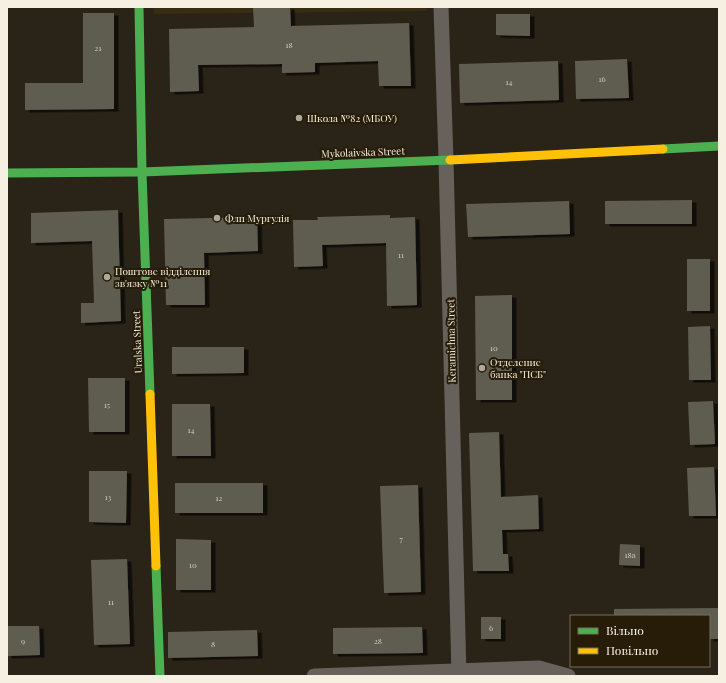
<svg xmlns="http://www.w3.org/2000/svg" width="726" height="683" viewBox="0 0 726 683" font-family="'Playfair Display',serif">
<defs>
<filter id="shadow"><feDropShadow dx="4.5" dy="2.5" stdDeviation="0" flood-color="#0009"/></filter>
</defs>
<rect width="100%" height="100%" fill="#292318"/>
<!-- built -->
<path fill="#382c11" d="M154 7H427V11L154 14Z"/>
<!-- building -->
<g fill="#5e5d4f" filter="url(#shadow)">
<path d="M253 7H290L291 26 409 23 411 86H379L378 61 315 63V72L282 73V64L198 65 199 91 170 92 169 29 254 27Z"/>
<path d="M83 13H114V109L25 110V83H83Z"/>
<path d="M496 14H530V36L496 35Z"/>
<path d="M627 59 629 98 576 99 575 61Z"/>
<path d="M558 61 559 100 460 103 459 64Z"/>
<path d="M692 200V224H605V201Z"/>
<path d="M569 201 570 234 468 237 466 204Z"/>
<path d="M118 210 121 321 81 323V303H94L92 241 31 243V213Z"/>
<path d="M390 215V218L415 217 417 305 387 306 386 243 322 245 323 266 294 267 293 220H318L317 217Z"/>
<path d="M257 217 258 251 204 253 205 305H166L164 219Z"/>
<rect x="687" y="259" width="23" height="52"/>
<path d="M512 295V400H476L475 296Z"/>
<path d="M710 326 711 380H689L688 327Z"/>
<path d="M172 347H244V373L172 374Z"/>
<path d="M88 378H125V432H89Z"/>
<path d="M713 401 715 444 690 445 688 402Z"/>
<path d="M172 404H210L211 456H172Z"/>
<path d="M499 432 501 497 538 495 539 529 502 530 503 554H508L509 571H473L469 433Z"/>
<path d="M714 467 716 516H689L687 468Z"/>
<path d="M89 471H127L126 523 89 522Z"/>
<rect x="175" y="483" width="88" height="30"/>
<path d="M418 485 421 592 384 593 380 486Z"/>
<path d="M176 539 211 540V590H176Z"/>
<path d="M620 544 640 545V566L619 565Z"/>
<path d="M127 559 130 644 94 645 91 560Z"/>
<path d="M718 608 719 639H709V616H614V609Z"/>
<rect x="481" y="617" width="20" height="22"/>
<path d="M7 626H39L40 655 7 656Z"/>
<path d="M422 627 423 653 333 654V628Z"/>
<path d="M257 630 258 656 168 658V632Z"/>
</g>
<g fill="none" stroke-linecap="round" stroke-linejoin="round">
<!-- street -->
<g stroke="#67615c" stroke-width="15">
<path d="M441 7 446 160 459 676"/>
<path d="M314 676 539 668 568 676"/>
</g>
<!-- fast -->
<g stroke="#4caf50" stroke-width="9">
<path d="M139 7 142 172 150 394"/>
<path d="M663 149 719 146"/>
<path d="M7 173 142 172 450 160"/>
<path d="M156 566 160 676"/>
</g>
<!-- slow -->
<g stroke="#ffc107" stroke-width="9">
<path d="M450 160 663 149"/>
<path d="M150 394 156 566"/>
</g>
</g>
<!-- markers -->
<g fill="#aea89c" stroke="#261c07" stroke-width="1.5">
<circle cx="299" cy="118" r="4"/>
<circle cx="217" cy="218" r="4"/>
<circle cx="107" cy="277" r="4"/>
<circle cx="482" cy="368" r="4"/>
</g>
<g text-anchor="middle" stroke-width="4" stroke-linejoin="round" paint-order="stroke">
<!-- number labels -->
<g font-size="8" fill="#d0cbbe">
<text x="289" y="48">18</text>
<text x="98" y="51">21</text>
<text x="602" y="82">16</text>
<text x="509" y="85">14</text>
<text x="401" y="258">11</text>
<text x="494" y="351">10</text>
<text x="107" y="408">15</text>
<text x="191" y="433">14</text>
<text x="108" y="500">13</text>
<text x="219" y="501">12</text>
<text x="401" y="542">7</text>
<text x="630" y="558">18а</text>
<text x="193" y="568">10</text>
<text x="111" y="605">11</text>
<text x="491" y="631">6</text>
<text x="23" y="644">9</text>
<text x="378" y="644">28</text>
<text x="213" y="647">8</text>
</g>
<!-- poi labels -->
<g font-size="10" fill="#f6f0e3" stroke="#261c07" text-anchor="start">
<text x="307" y="122">Школа №82 (МБОУ)</text>
<text x="225" y="222">Флп Мургулія</text>
<text x="115" y="275">Поштове відділення<tspan x="115" dy="12">зв'язку №11</tspan></text>
<text x="490" y="366">Отделение<tspan x="490" dy="12">банка "ПСБ"</tspan></text>
</g>
<!-- street labels -->
<g font-size="10" fill="#f6f0e3" stroke="#261c07">
<text transform="translate(363 152) rotate(-2)" y="4">Mykolaivska Street</text>
<text transform="translate(451 341) rotate(-91)" y="4">Keramichna Street</text>
<text transform="translate(137 342) rotate(-92)" y="4">Uralska Street</text>
</g>
</g>
<!-- border -->
<rect width="726" height="683" fill="none" stroke="#f6f0e3" stroke-width="16"/>
<!-- legend -->
<rect x="570" y="615" width="140" height="52" fill="#261c07" stroke="#79715f"/>
<rect x="578" y="628" width="20" height="6" fill="#4caf50" stroke="#79715f"/>
<text x="606" y="635" font-size="12" fill="#f6f0e3">Вільно</text>
<rect x="578" y="648" width="20" height="6" fill="#ffc107" stroke="#79715f"/>
<text x="606" y="655" font-size="12" fill="#f6f0e3">Повільно</text>
</svg>
